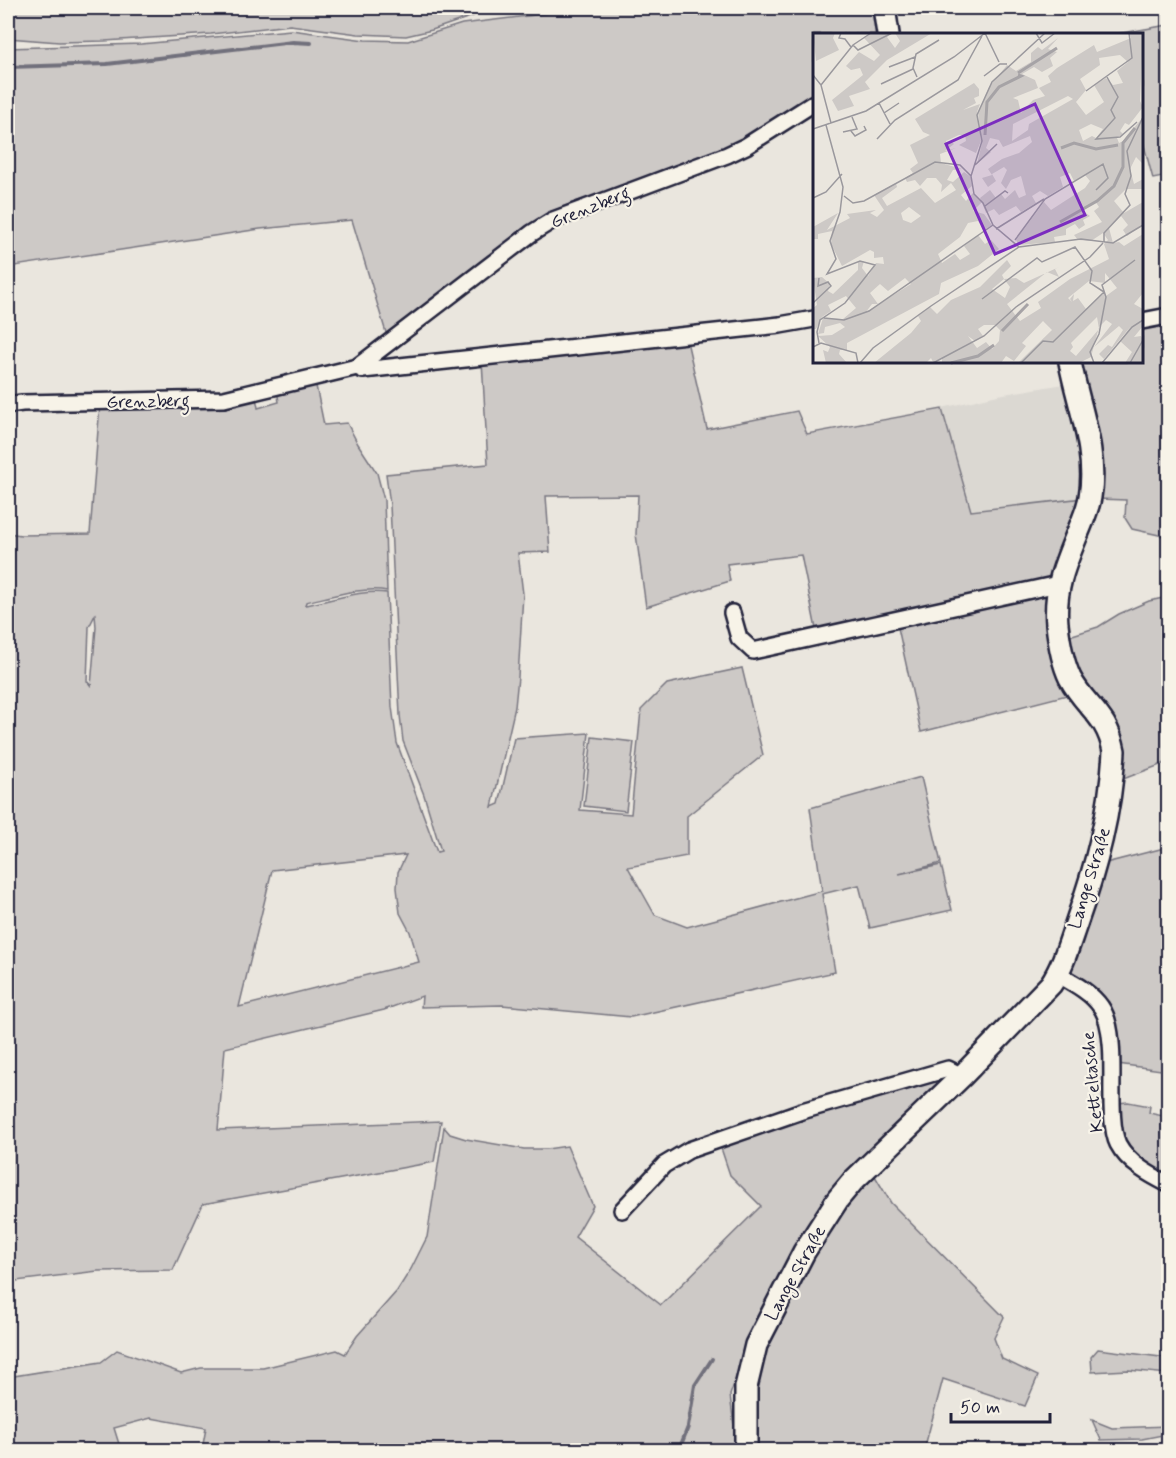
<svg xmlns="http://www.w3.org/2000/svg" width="1176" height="1458" viewBox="0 0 1176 1458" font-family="Mynerve,sans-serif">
<rect width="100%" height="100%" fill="#eae6de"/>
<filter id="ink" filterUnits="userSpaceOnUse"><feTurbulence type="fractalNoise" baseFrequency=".0167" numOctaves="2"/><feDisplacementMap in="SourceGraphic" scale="12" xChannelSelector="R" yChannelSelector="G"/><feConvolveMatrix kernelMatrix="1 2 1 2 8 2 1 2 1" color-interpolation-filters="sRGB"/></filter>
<g filter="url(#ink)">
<!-- built -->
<path fill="#dbd8d2" d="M1070 383 1083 447 1084 499 971 511 942 408 998 395Z"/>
<!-- green -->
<g fill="#cdc9c6" stroke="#787680" stroke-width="1.5" fill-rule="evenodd">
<path d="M8 8H470L473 16 432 30 406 36 358 34 290 25 211 34 105 41 59 42 8 38Z"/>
<path d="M592 8H874L878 34H814V97L739 143 656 177 572 203 551 212 522 230 387 336 352 220 260 229 8 267V48L141 44 291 30 365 40 408 41 462 24Z"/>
<path d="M1168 25V176L1153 179 1142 138V34H1117Z"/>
<path d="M1168 319V537L1132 529 1125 518 1126 500 1099 499 1075 362H1142V324Z"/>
<path d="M687 341 707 429 797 411 807 434 942 409 971 511 1084 498 1051 581 817 634 801 555 727 564 730 581 646 607 636 534 638 495 546 496 550 552 518 553 523 594 518 677 515 707 492 807 499 804 514 738 589 733 580 810 631 814 641 710 667 684 742 668 763 755 687 816V856L628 867 655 915 687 927 822 891 810 808 921 777 941 863 899 874 941 865 952 910 870 928 859 885 822 894 835 972 631 1017 502 1005 421 1007 422 996 384 1010 225 1048 218 1130 441 1121 434 1162 203 1204 173 1270 98 1271 8 1282V533L21 535 90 534 100 404 256 397 258 408 279 402 277 390 315 381 324 425 347 423 358 444 377 473 384 500 387 591C364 586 329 597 306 602L305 605C331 601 360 589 387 593L392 707 397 743 437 852 441 851 424 795 403 741 400 715 390 505 386 474 488 464 482 361ZM95 615 96 627 91 686 87 681 89 627ZM406 855 398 872 397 888 400 913 410 932 419 962 239 1007 272 870Z"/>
<path d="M1050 592 1071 694 921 732 897 623Z"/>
<path d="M1168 597V762L1118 781 1080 685 1066 637 1098 627 1119 614 1149 601Z"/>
<path d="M592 737 634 742 626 811 584 806Z"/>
<path d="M1168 847V1071L1118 1064 1116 1039 1067 965 1102 864Z"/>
<path d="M937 1077V1087L868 1158 828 1196 775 1284 756 1322 730 1395 737 1450H202L206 1428 151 1418 114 1428 119 1444 77 1450H8V1377L101 1362 117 1350 181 1373 201 1368H263L337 1350 345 1354 357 1336 397 1291 411 1269 427 1237 444 1127 450 1134 466 1139 524 1149H547L567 1146 593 1206 575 1237 661 1305 761 1206 730 1175 719 1142Z"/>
<path d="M1128 1102 1150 1106 1149 1113 1168 1117V1177C1151 1168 1126 1153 1121 1132 1119 1123 1119 1112 1118 1103Z"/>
<path d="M872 1171 891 1203 1004 1317 994 1338 1002 1359 1038 1376 1025 1406 943 1379 924 1450H750V1388L776 1314 808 1255Z"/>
<path d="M1098 1349 1168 1358V1374L1128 1370 1092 1372 1091 1357Z"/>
<path d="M1092 1420 1112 1428 1168 1426V1434L1142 1439 1101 1440Z"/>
</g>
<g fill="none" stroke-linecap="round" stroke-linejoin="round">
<!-- stream -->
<g stroke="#716f7b" stroke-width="4">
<path d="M8 67 107 64 293 42 311 43"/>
<path d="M679 1450 688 1427 695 1385 712 1359"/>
</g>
<defs>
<g id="street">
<path d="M1142 321 1168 316"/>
<path d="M357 367 363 370 780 325 814 319"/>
<path d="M8 405 22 403 224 399 357 367 532 233 553 220 727 155 746 146 814 103"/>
<path d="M732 613 739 638 753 651 1058 584"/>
<path d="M1057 974C1073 983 1091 992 1101 1007 1108 1017 1110 1031 1111 1043 1114 1069 1108 1124 1118 1144 1128 1163 1150 1175 1168 1184"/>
<path d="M622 1210 664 1165 689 1150 802 1111 948 1069 962 1076"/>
</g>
<g id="secondary">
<path d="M884 8 888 34"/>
<path d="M746 1450V1387L756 1345 804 1252 838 1199 853 1181 962 1076 1051 984C1063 966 1069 944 1076 924 1096 867 1111 812 1114 751 1107 714 1085 707 1070 678 1062 661 1059 642 1057 624 1054 588 1065 564 1078 532 1083 520 1088 509 1090 497 1098 452 1078 405 1070 362"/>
</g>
</defs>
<!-- street casing -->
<use href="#street" stroke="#22223b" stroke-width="20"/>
<!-- secondary casing -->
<use href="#secondary" stroke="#22223b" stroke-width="26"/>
<!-- street -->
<use href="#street" stroke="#f7f3e8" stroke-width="15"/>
<!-- secondary -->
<use href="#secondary" stroke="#f7f3e8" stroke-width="21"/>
</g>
</g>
<g text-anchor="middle" stroke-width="4.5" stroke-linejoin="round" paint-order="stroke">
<!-- street labels -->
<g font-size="18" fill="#22223b" stroke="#f7f3e8">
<text transform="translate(590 207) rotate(-22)" y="6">Grenzberg</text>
<text transform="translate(148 401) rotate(-1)" y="6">Grenzberg</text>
<text transform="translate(1089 878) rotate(-73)" y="6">Lange Straße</text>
<text transform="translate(1092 1082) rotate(-95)" y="6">Ketteltasche</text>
<text transform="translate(795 1273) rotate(-61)" y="6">Lange Straße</text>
</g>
</g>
<!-- overview -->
<g transform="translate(813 33)">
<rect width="330" height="330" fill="#eae6de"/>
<path d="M0 0H22L20 5 26 17 3 28ZM59 0H79L74 4 82 15 87 8 82 0H119L74 27 52 49 57 56 36 63 41 73 25 78 19 67 50 42 47 35 38 37 33 33 46 19 61 28 67 22 51 5ZM316 0H330L327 68 330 74 316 92 312 90 307 98 310 101 304 105 306 110 310 108 330 84V131L323 124 317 136 321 151 330 146V156H313L301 168 311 180 330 169V191L314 203 310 197 315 192 308 183 296 195 300 210 306 209 311 213 330 201V260L321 271 330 276V293L321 304 328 303 330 307V330H312L319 319 307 308 318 293 291 326 286 321 295 312 299 314 310 297 306 293 281 314 299 291 293 287 286 294 278 324 266 330H205L239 297 230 288 209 310 213 313 201 328 193 323 188 330H129V325L120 329 118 325 113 330H61L98 300 108 288 105 283 117 274 124 281 138 267 167 254 194 227 198 233 189 242 191 246 203 245 211 250 246 234 242 236 246 244 234 239 194 271 207 288 228 275 225 269 257 246 296 226 291 211 295 207 290 200 278 208 265 207 261 202 289 189 281 178 286 174 282 168 270 178 277 183 270 187 272 192 266 196 262 191 253 196V202L241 204 242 209 206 212 203 207 231 169 238 177 272 155 277 148 272 142 261 148 257 140 247 144 250 154 235 163 227 158 219 163 223 170 208 179 203 173 186 182 181 176 173 180 167 165 177 157 183 165 188 161 192 166 202 157 206 165 213 162 208 143 198 147 193 156 188 150 194 137 191 134 179 141 183 148 175 154 169 145 179 142 175 136 189 126 206 120 219 109 217 103 190 114 186 107 177 105 173 115 178 119 164 131 169 110 165 80 176 54 194 32 203 38 218 29V20L225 14 229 17 245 5 235 16 244 19 237 25 240 33 229 39 221 34 209 41 222 47 225 55 200 65 205 67 208 80 220 67 232 63 226 55 238 49 235 43 244 35 281 12 284 19 318 5ZM307 22 315 29 304 38 310 50 300 52 293 45 281 52 291 69 273 82 263 69 273 57 267 46 287 32 286 25ZM255 63 260 66 216 91 215 97 199 108 200 91ZM278 91 290 96 283 105 279 103 270 108 266 97ZM292 240 304 255 293 263 291 260 273 276 265 265 260 268 261 261 257 266 259 269 255 265 276 248 292 250ZM191 246 197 254 192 265 179 256ZM284 284 286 296 263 323 257 318 260 314 258 310ZM171 292H182L187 297 186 308 179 316 173 309 164 315 155 303 162 308 170 303 165 296ZM161 50 166 56V63L161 65 163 70 150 77 167 71 164 79 168 108 163 120 146 112 153 108 152 102H146L133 108 134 112 139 109 141 111 132 118 143 115 127 121 128 130 149 136 140 137 134 147 140 149 151 139 158 144 159 153 148 162 153 168 160 160 169 169 160 178 171 181 179 192 171 197 165 188 155 190 147 204 125 221 129 230 142 221 147 227 157 221 151 213 165 202 172 211 178 207 186 216 165 233 128 250 126 261 34 310V317H27L26 321 34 330H13L10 317 15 319 17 314 5 303 19 302 32 294 27 290 12 294 11 300 5 301 10 285 30 286 43 275 33 263 15 272 18 278 9 284 3 296H0V275L4 272 0 245 9 244 17 251 15 258 20 261 45 237V229L51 228 49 235 55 243 63 230 71 231 70 224 61 225V219L57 217 29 233 18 211 19 198 5 201V206H0V194L25 180 14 197 37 185 34 181 63 177 57 180 64 184 71 177 61 162 83 150 84 154 69 165 74 173 108 155 122 170 143 157 138 150 128 159 129 152 123 145H114L107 153 102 147 94 149 92 145 100 140 97 136 105 130 97 112 117 102 110 99 102 86ZM96 174 108 183 98 190 90 187 88 180ZM92 245 98 251 53 279 59 271H65L57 260 67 251 75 258Z" fill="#cdc9c6" fill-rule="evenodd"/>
<path fill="none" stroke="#a6a3a6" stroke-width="3" d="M205 40 244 15M172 102 174 69 186 54 208 43 205 42M248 115 261 110 283 116 305 112M247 189 284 168 301 153 310 134V110L322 95M189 298 215 271M138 330 165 323 181 312"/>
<path fill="none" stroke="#9a989d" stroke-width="1.5" d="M28 0 26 5 32 6 38 14M172 0 186 29M223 0 229 10 242 0M40 12 45 17 79 0M76 34 102 24M0 42 8 52 18 90M171 43 187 31H194M104 44 100 35 103 21 126 7M294 44 305 64 298 77 302 85 283 106 307 104 324 89M68 51 100 36M8 52 40 12 58 0M273 58 319 25 316 0M66 70 77 91M71 80 86 70M0 96 53 78 141 24 172 0M38 98 42 103 53 97 51 93M30 99 44 96 39 84M64 106 82 87 145 47 169 3M162 132 184 111M31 163 40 170 51 168 122 129 147 132 158 143M0 165 13 159 29 141M172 173 192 158 195 160M183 196 231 166M202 207 232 166 290 131 295 145 283 157M291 210V200L317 172 312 161 318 143 314 118 330 84M206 214 180 192 170 170 161 161 158 143 169 108 164 82 179 49 232 0M169 266 224 225 229 229 262 214 279 238 277 250 291 259M0 270 18 253 15 249 5 253 6 245M11 285 31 287 56 278 180 192M6 310 4 299 7 287 32 270 62 232 47 228 14 241 23 226 17 208 27 179 30 154 13 92M0 314 8 310 43 320 45 330M47 330 60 315 118 273 206 214 268 206 300 210 330 192M120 330 171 303 203 274 277 224 290 210M208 330 230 308 240 309 291 259M281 330 277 319 286 301 293 264 289 252 322 227M289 330 319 294 330 287M317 330 330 307"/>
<path fill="#7b2cbf" fill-opacity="0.15" stroke="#7b2cbf" stroke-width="3" d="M222 71 272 182 182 221 133 111Z"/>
<rect width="330" height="330" fill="none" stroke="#22223b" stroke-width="3"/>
</g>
<!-- margin -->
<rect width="1176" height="1458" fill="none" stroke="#f7f3e8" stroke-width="30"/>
<rect x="15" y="15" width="1146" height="1428" fill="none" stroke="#22223b" stroke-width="2" filter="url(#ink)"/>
<!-- scale -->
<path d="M951 1413v9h99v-9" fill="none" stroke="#22223b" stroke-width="3"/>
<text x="960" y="1413" font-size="18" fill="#22223b" stroke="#f7f3e8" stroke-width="4.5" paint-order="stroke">50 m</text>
</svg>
